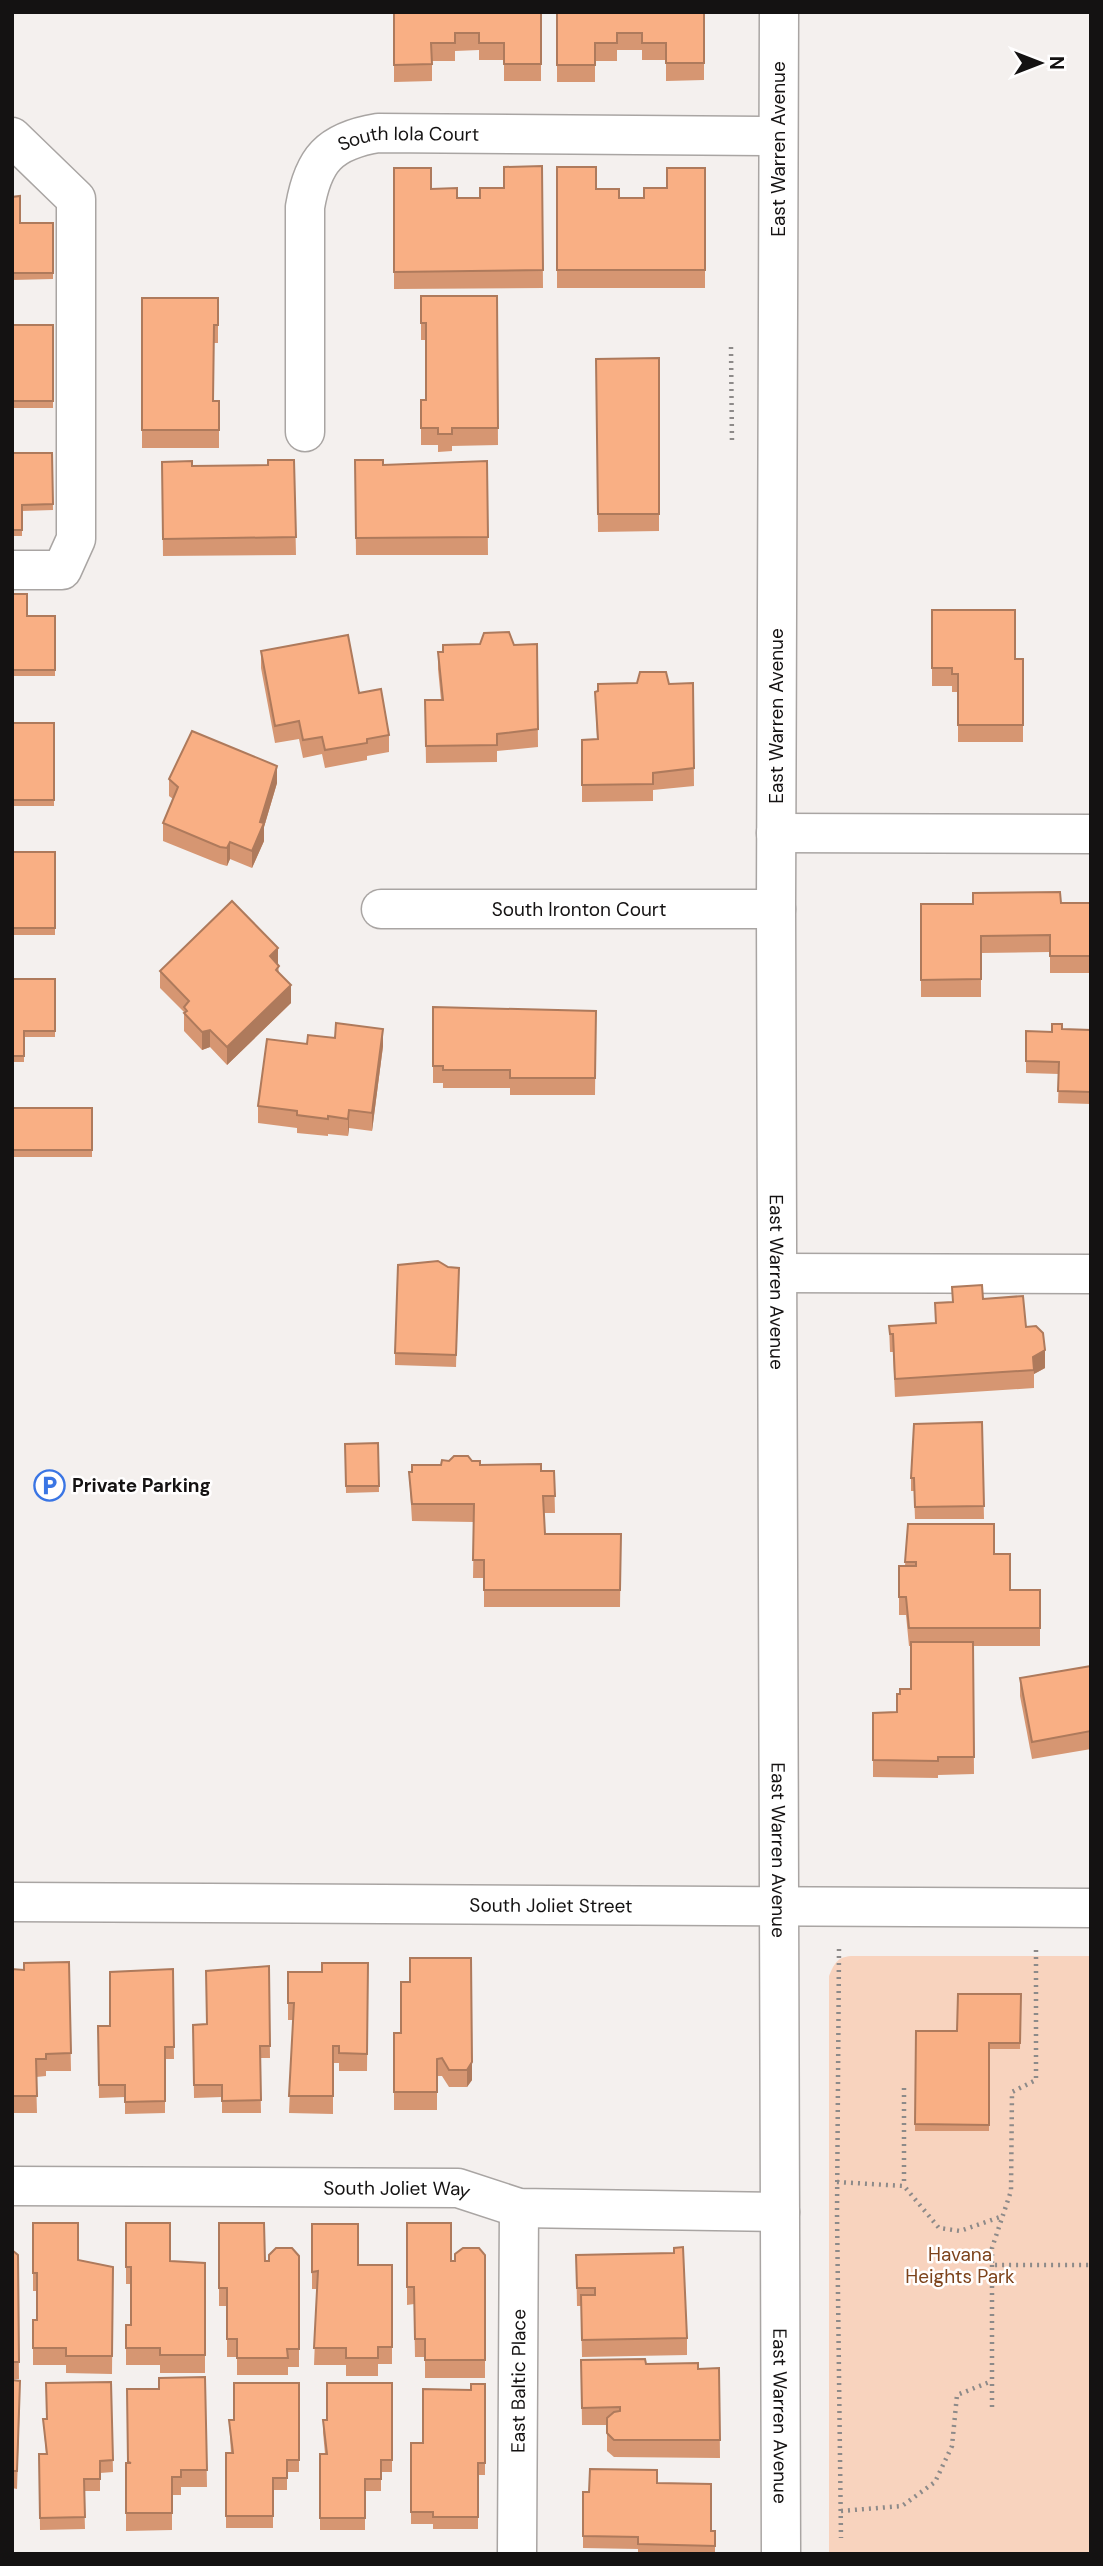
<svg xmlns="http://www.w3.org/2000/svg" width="1103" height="2566" viewBox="0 0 1103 2566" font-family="'DM Sans',sans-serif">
<rect width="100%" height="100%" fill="#f4f0ee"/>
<!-- green -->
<path fill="#f8d3be" d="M851 1956H1091V2554H829V1976C834 1964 837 1957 851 1956Z"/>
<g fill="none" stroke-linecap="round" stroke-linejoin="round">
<defs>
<g id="minor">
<path id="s1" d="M779 12 776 909 781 2554"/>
<path d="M12 137 76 199V539L62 570H12"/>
<path id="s2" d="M305 432V207C313 160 329 141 378 133L778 136"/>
<path d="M776 833 1091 834"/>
<path id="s3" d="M381 909H776"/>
<path d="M778 1273 1091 1274"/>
<path id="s4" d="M12 1902 1091 1908"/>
<path id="s5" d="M12 2186 458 2188 519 2208 780 2212"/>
<path id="s6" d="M517 2554 519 2208"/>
</g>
</defs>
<!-- minor casing -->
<use href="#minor" stroke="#a9a5a3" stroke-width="41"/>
<!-- path -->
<g stroke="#8d8a89" stroke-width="4.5" stroke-dasharray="2 5" stroke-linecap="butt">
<path d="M731 347 732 444"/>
<path d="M839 1949 837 2213 841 2538"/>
<path d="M1036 1950V2080L1012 2092 1011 2191 992 2248V2265H1091"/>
<path d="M904 2088V2186"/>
<path d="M837 2182 904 2186 939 2228 960 2231 1003 2216"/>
<path d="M992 2265V2411"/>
<path d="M841 2511 902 2506 935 2482 952 2446 957 2395 992 2381"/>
</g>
<!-- minor -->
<use href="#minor" stroke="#fff" stroke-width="38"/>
</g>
<!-- wall -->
<g fill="#d69672">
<path d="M394 12H541V81H504V60H479V50L455 51V61H432V81L394 82Z"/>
<path d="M557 12H704V80L666 81V60H642V50H617V61H595V82H557Z"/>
<path d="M542 166 543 288 394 289V168L431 189 457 198H480L504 188V167Z"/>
<path d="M557 167 596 189 619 198H644L667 188 705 168V288H557Z"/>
<path d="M12 197 20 223H53V279L12 280Z"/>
<path d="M421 296H497L498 445 452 446V451L438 452V445H421V400H426V340H421Z"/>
<path d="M142 298H218V343H214L213 401H219V448H142Z"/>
<rect x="12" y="325" width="41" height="83"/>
<path d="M659 358V531L598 532 596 359Z"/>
<path d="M12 453H52L53 510 22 511V536H12Z"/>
<path d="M294 460 296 555 163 556 162 462 192 466 268 465Z"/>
<path d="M355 460 383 465 487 461 488 555H356Z"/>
<path d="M12 594 27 616H55V676H12Z"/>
<path d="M932 610 1015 659H1023V742H958V692H952V686H932Z"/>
<path d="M537 644 538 747 497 751V762L426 763 425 700H441L438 669V652L514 645Z"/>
<path d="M261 651 359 693 389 735V752L367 756V760L325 768 322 754 303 758 299 739 275 743 261 668Z"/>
<path d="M693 683 694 786 653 790V801L582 802V740L597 739 595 692 669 684Z"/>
<rect x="12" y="723" width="42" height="83"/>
<path d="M169 779 277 783 264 827V841L252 868 230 859 227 866 220 864 163 841V823L173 799 169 796Z"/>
<rect x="12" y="852" width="43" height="83"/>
<path d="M1061 903H1091V973H1050V952L981 953V997H921V904Z"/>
<path d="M278 965 279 973 291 1003 227 1065 210 1047 202 1050 184 1031V1012L160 988V971Z"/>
<path d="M12 979H55V1037H24V1062H12Z"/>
<path d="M433 1007 596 1011 595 1095H510V1088H443V1083H433Z"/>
<path d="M1062 1029 1091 1030V1104L1058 1103 1059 1074 1026 1073V1031L1052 1032Z"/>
<path d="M307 1044 383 1046 372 1131 349 1128 348 1136 328 1134V1136L297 1133V1128L258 1123V1106Z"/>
<rect x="12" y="1108" width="80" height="49"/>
<path d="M448 1267 459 1268 456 1367 395 1365V1353Z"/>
<path d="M952 1287 983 1299 1026 1327 1045 1368 1034 1374V1388L895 1397 893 1352H890L889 1326 935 1323V1303L952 1302Z"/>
<path d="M982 1422 984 1519H915L914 1491H911V1478Z"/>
<path d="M378 1443 379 1492 346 1493 345 1444Z"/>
<path d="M472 1461 480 1465 541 1471H554L555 1513H544L545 1534H621L620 1607H484V1578H473L474 1522 412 1521 409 1472 441 1465Z"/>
<path d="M908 1524 994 1554 1010 1590H1040V1646H973L974 1774 938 1775V1778L873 1777V1713L897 1712 900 1694 911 1689V1646H909L906 1615H899V1566H905Z"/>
<path d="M1091 1666V1749L1032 1759 1020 1696V1678Z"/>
<path d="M410 1958 472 2080 467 2087H449L442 2076H437V2110H394V2033H401L410 1982Z"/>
<path d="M69 1962 71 2071H46V2076L36 2077 37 2113H12V1969L24 1970Z"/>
<path d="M368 1963 367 2071H339V2063H333V2114L289 2113 293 2020H288V1972H322Z"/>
<path d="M269 1966 270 2058H260L261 2113H222V2097L194 2098 193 2025 207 2024Z"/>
<path d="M173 1969 174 2059H165V2113L125 2114V2097L99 2098 98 2026H110Z"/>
<path d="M1021 1994 1020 2049H989V2131H915L916 2031H957Z"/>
<path d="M33 2223 78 2260 113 2267 112 2374 66 2373V2365H33V2320H37V2291H33Z"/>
<path d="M126 2223 170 2261 205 2263V2373H160V2365H126V2325H131V2284H126Z"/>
<path d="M219 2223 265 2261 299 2256V2367H288V2375H237V2357H227V2306H219Z"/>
<path d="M407 2223 451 2261 485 2255V2378H425V2357H415L414 2304 407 2305Z"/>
<path d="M312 2224 358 2265H392V2364H378V2376H346V2365H314L317 2289H312Z"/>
<path d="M12 2250 18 2255 19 2379H12Z"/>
<path d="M576 2255 687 2338V2355L582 2357 581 2306H577Z"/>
<path d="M581 2360 646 2364 698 2369 719 2368 720 2458 614 2457 607 2451V2425H582Z"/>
<path d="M205 2377 207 2487H181V2495H172V2530L126 2531V2463H128L127 2389H159Z"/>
<path d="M12 2380 20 2398 17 2489 12 2488Z"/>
<path d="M111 2382 113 2472 100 2473V2491H84L85 2529 40 2530 39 2454H46L43 2419H47Z"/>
<path d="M299 2383V2472H287V2490H273V2528H226V2453H231L229 2420H234Z"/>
<path d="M392 2383V2472H381V2491H365V2530H320V2454H325L323 2432V2420H327Z"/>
<path d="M485 2384V2475H478V2529H433V2524H411V2443H423L471 2390Z"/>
<path d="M657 2483 711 2531H715V2554H638V2549L583 2548V2492Z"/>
</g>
<!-- shaded-wall -->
<g fill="#ae7a5c">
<path d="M277 766V783L264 827V841L252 868V851Z"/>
<path d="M230 842V859L227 866V848Z"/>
<path d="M278 948V966L270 956Z"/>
<path d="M291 985V1003L227 1065V1047Z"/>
<path d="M383 1029V1046L372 1131V1113Z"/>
<path d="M210 1030V1047L202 1050V1032Z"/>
<path d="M349 1110V1128L348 1136V1119Z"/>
<path d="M1045 1350V1368L1034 1374 1033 1357Z"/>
<path d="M472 2062V2080L467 2087V2070Z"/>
</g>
<!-- building -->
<g fill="#f9af84" stroke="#ae7a5c" stroke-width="2">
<path d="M394 12H541V64H504V43H479V33H455V43H431L432 64 394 65Z"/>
<path d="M557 12H704V63H666V43H642V33H617V43H595V65H557Z"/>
<path d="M542 166 543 270 394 272V168H431V189L457 188V198H480V188H504V167Z"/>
<path d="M557 167H596V189H619V198H644V188H667V168H705V270H557Z"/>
<path d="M20 196V223H53V273H12V197Z"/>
<path d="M421 296H497L498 428H452V434H438V428H421V400H426V323H421Z"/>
<path d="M142 298H218V325H214L213 401H219V430H142Z"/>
<rect x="12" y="325" width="41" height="76"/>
<path d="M659 358V514H598L596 359Z"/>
<path d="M12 453H52L53 504 22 505V530H12Z"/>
<path d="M268 460H294L296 537 163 539 162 462 192 461V466L268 465Z"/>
<path d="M355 460H383V465L487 461 488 537 356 538Z"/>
<path d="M12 594H27V616H55V670H12Z"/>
<path d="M932 610H1015V659H1023V725H958V674H952V668H932Z"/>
<path d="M509 632 514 645 537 644 538 729 497 734V745L426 746 425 700H443L438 652H443V645L480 644 484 633Z"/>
<path d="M348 635 359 693 381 689 389 735 367 739V743L325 750 322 737 303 740 299 721 275 726 261 651Z"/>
<path d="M640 672H666L669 684 693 683 694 768 653 773V784L582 785V740L598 739 595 692 598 691V684L637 683Z"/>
<rect x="12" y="723" width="42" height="77"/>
<path d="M192 731 277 766 260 822 264 823 252 851 230 842 227 848 220 847 163 823 178 787 169 779Z"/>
<rect x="12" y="852" width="43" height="76"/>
<path d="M1060 892 1061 903H1091V956H1050V935L981 936V979L921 980V904H973V893Z"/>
<path d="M232 901 278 948 270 956 279 966 276 970 291 985 227 1047 210 1030 202 1032 184 1013 187 1011 184 1007 189 1001 160 971Z"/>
<path d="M12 979H55V1031H24V1056H12Z"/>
<path d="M433 1007 596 1011 595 1078H510V1070H443V1066H433Z"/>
<path d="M336 1023 383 1029 372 1113 349 1110 348 1119 328 1116V1119L297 1115V1111L258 1106 267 1039 307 1044 308 1035 335 1038Z"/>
<path d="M1052 1024H1062V1029L1091 1030V1092L1058 1091 1059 1062 1026 1061V1031L1052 1032Z"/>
<rect x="12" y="1108" width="80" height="42"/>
<path d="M438 1261 448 1267 459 1268 456 1355 395 1353 398 1265Z"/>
<path d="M982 1285 983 1299 1023 1296 1026 1327 1036 1326 1043 1333 1045 1350 1033 1357 1034 1370 895 1379 893 1334H890L889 1326 936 1323 935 1303 953 1302 952 1287Z"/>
<path d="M982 1422 984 1506 915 1507 914 1478H911L914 1424Z"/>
<path d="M378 1443 379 1486H346L345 1444Z"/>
<path d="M454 1456H468L472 1461H480V1465L541 1464V1471H554L555 1496H543L545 1534H621L620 1590H484V1560H473L474 1504H412L409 1472H412V1465H441L442 1460 449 1461Z"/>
<path d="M908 1524H994V1554H1010V1590H1040V1628H909L906 1597H899V1566H916V1562H905Z"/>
<path d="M911 1642H973L974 1757H938V1761L873 1760V1713L897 1712V1694H900V1689H911Z"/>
<path d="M1091 1666V1731L1032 1742 1020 1678Z"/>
<path d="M410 1958H471L472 2062 467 2070H449L442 2058 437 2059V2092H394V2033H401V1982H410Z"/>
<path d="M69 1962 71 2053 46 2054V2059H36L37 2096H12V1969L24 1970V1963Z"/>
<path d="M322 1963H368L367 2054 339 2053V2046H333V2096H289L294 2003H288V1972H322Z"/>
<path d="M269 1966 270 2046H260L261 2100 222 2101V2085H194L193 2025 207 2024 206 1971Z"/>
<path d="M173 1969 174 2047H165V2101L125 2102V2085H99L98 2026H110V1972Z"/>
<path d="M958 1994H1021L1020 2043H989V2125L915 2124 916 2031H957Z"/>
<path d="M33 2223H78V2260L113 2267 112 2356H66V2348H33V2320H37V2273H33Z"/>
<path d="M126 2223H170V2261L205 2263V2355H160V2348H126V2325H131V2267H126Z"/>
<path d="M219 2223H264L265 2261H269V2255L276 2248H292L299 2256V2349H287L288 2358H237V2339H227V2288H219Z"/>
<path d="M407 2223H451V2261H455V2254L463 2248H479L485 2255V2360H425V2339H415L414 2287H407Z"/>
<path d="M312 2224H358V2265H392V2347H378V2358H346V2348H314L318 2271 312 2272Z"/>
<path d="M683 2247 687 2338 582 2340 581 2295H595V2288H577L576 2255 674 2253V2248Z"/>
<path d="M12 2250 18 2255 19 2362H12Z"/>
<path d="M645 2359 646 2364 698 2363V2369L719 2368 720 2440H614L607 2433V2418L614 2412 620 2411V2407L582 2408 581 2360Z"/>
<path d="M205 2377 207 2470H181V2477H172V2513H126V2463H131L128 2462 127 2389H159V2378Z"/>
<path d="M12 2380 20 2381 17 2471H12Z"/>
<path d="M111 2382 113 2460 100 2461V2479H84L85 2517 40 2518 39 2454H47L43 2419H47L46 2383Z"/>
<path d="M234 2383H299V2460H287V2478H273V2516H226V2453H233L229 2420H234Z"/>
<path d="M327 2383H392V2460H381V2479H365V2518H320V2454H327L323 2420H327Z"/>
<path d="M471 2384H485V2463H478V2517H433V2512H411V2443H423V2389L471 2390Z"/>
<path d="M590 2469 657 2470V2483L711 2484V2531H715V2546L638 2544V2537L583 2536V2492H589Z"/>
</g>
<!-- icons -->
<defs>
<symbol id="parking-ring" viewBox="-11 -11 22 22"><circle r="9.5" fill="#fffefe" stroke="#3a75e4" stroke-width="1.5"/><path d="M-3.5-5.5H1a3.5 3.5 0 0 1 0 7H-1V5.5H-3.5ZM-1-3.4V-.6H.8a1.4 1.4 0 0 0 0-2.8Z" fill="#3a75e4"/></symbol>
</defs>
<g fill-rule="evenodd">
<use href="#parking-ring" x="32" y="1468" width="35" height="35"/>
</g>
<g text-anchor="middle" stroke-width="5" stroke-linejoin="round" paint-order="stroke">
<!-- street labels -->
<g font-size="19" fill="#141212" stroke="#fffefe">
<text dy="7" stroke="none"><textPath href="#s2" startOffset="369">South Iola Court</textPath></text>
<text transform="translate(778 149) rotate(-90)" y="7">East Warren Avenue</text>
<text transform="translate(776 716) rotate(-90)" y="7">East Warren Avenue</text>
<text dy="7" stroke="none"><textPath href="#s3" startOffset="198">South Ironton Court</textPath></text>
<text dy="7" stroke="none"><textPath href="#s1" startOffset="1270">East Warren Avenue</textPath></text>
<text dy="7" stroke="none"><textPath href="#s1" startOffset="1838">East Warren Avenue</textPath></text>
<text dy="7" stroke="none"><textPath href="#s4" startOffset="539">South Joliet Street</textPath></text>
<text dy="7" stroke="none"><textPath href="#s5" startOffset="385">South Joliet Way</textPath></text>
<text dy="7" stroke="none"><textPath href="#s6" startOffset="173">East Baltic Place</textPath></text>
<text dy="7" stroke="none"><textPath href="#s1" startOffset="2404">East Warren Avenue</textPath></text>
</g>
<!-- poi labels -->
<g font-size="19" font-weight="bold" fill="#141212" stroke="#fffefe" text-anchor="start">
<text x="72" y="1492">Private Parking</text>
</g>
<!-- park labels -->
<g font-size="19" fill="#7d431b" stroke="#fffefe">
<text x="960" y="2261">Havana<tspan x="960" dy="22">Heights Park</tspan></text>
</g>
</g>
<!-- border -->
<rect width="1103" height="2566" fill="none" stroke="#141212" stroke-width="28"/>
<!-- north arrow -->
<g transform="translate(1040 63) rotate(90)" stroke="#fffefe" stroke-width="5" paint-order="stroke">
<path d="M0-5L12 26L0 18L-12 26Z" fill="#141212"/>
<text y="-10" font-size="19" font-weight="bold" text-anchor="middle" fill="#141212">N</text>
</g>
</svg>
